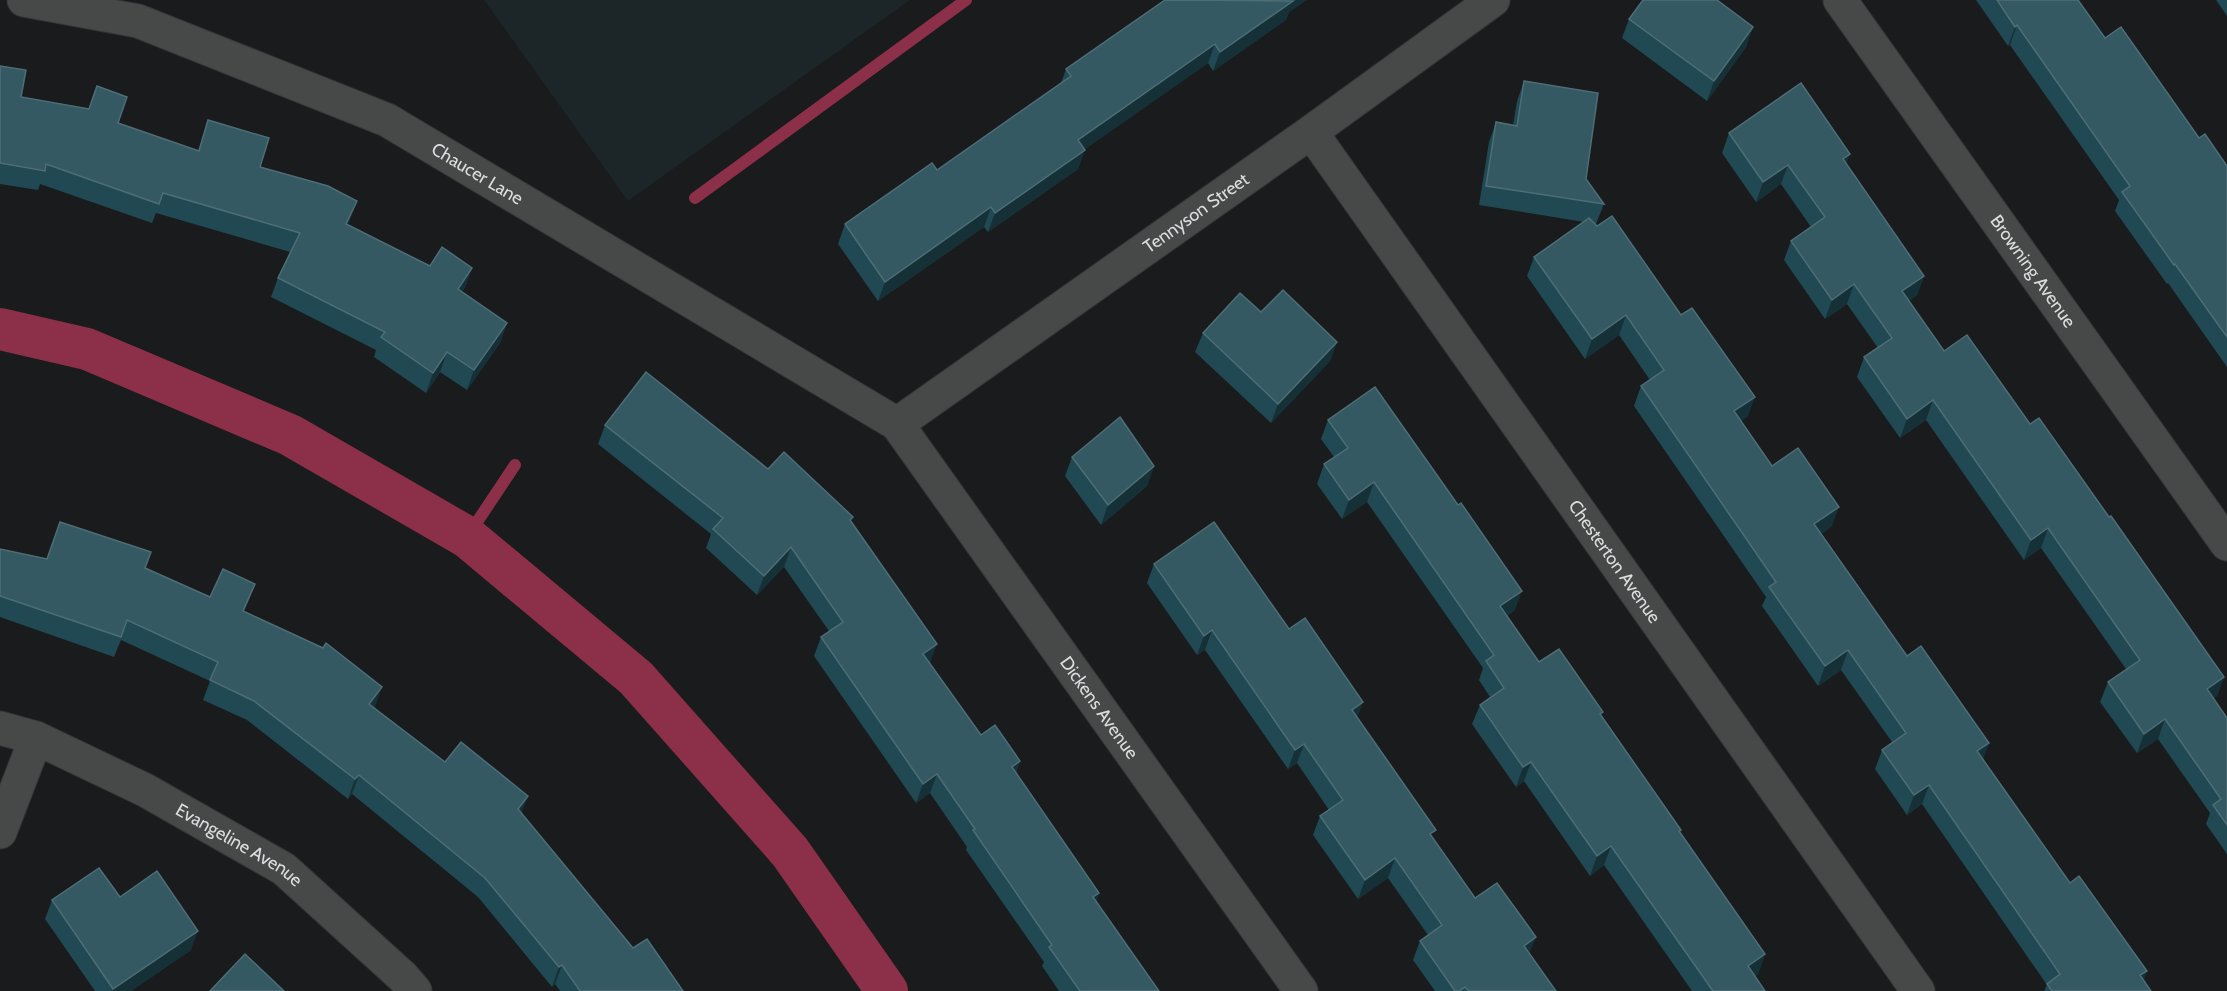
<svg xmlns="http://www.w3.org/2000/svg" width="2227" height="991" viewBox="0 0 2227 991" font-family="Cabin,sans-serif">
<rect width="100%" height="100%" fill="#191b1c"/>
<!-- built -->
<path fill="#1c2528" d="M484 0H910L628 201Z"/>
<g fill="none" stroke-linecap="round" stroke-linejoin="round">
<!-- stream -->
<g stroke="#8c2f49" stroke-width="12">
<path d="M695 198 966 0"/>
<path d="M467 537 515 465"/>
</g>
<!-- canal -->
<path stroke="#8c2f49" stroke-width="42" d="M0 329 87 349 290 435 467 537 636 678 790 852 887 991"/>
<defs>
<g id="minor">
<path id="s1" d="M24 0 138 21 387 120 897 424 1301 991"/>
<path id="s2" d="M1840 0 2227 544"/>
<path id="s3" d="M1311 132 1918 991"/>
<path id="s4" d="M897 424 1311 132 1493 0"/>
<path id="s5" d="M0 728 36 738 145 790 284 869 403 977 415 991"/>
<path d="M0 832 36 738"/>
</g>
</defs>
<!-- minor casing -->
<use href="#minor" stroke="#343637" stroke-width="35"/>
<!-- minor -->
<use href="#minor" stroke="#474949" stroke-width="33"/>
</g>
<!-- wall -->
<g fill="#204953">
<path d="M1164 0H1306L1289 12 1286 20 1213 71 1208 63 1085 149 1078 169 988 232 984 227 878 301 838 244 845 224 937 170 1061 83 1066 69 1164 1Z"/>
<path d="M1976 0H2078L2105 38 2227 166V367L2168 283 2167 284 2115 211 2119 200 2010 45 2008 46Z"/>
<path d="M2216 0H2227V16Z"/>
<path d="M1629 19 1753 27 1746 47 1707 101 1622 38Z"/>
<path d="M0 66 21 97 118 123 198 151 208 120 260 167 350 220 348 224 430 266 472 268 465 287 462 292 507 323 500 343 467 390 440 372 426 393 374 357 376 350 271 297 278 278 290 252 156 213 152 223 40 184 38 190 0 184Z"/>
<path d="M1524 81 1586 179 1604 204 1596 224H1594L1748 416 1741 421 1772 466 1832 526 1821 534 1907 656 1989 743 1983 759 2070 883 2151 991H2044L2047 985 1922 804 1907 815 1875 769 1882 750 1892 742 1841 670 1818 686 1762 606 1766 597 1634 406 1641 386 1650 380 1619 335 1585 359 1527 276 1534 257 1584 222 1479 205 1489 142 1496 122 1513 125 1517 101Z"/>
<path d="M1729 133 1846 165 1924 276 1917 295 1909 301 1944 351 2030 424 2109 517 2224 677 2217 696 2213 698 2227 718V854L2206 824 2210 813 2158 739 2137 753 2100 702 2108 682 2126 669 2041 548 2024 560 1926 420 1900 438 1857 377 1864 357 1878 348 1847 304 1825 319 1784 260 1791 241 1811 227 1781 184 1756 202 1722 153Z"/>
<path d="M1261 312 1337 342 1330 361 1271 423 1195 352 1203 333Z"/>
<path d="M1328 420 1515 610 1507 616 1539 662 1601 716 1681 830 1680 833 1765 954 1758 974 1755 976 1765 991H1692L1604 865 1590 876 1524 781 1516 787 1472 724 1480 705 1490 697 1479 680 1483 668 1367 502 1342 519 1317 484 1324 464 1334 457 1321 439Z"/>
<path d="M605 425 768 469 851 521 930 663 981 735 1020 761 1016 773 1099 893 1096 901 1159 991H1059L1042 966 1044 962 966 850 967 847 930 793 916 803 814 656 821 637 829 631 784 567 757 595 706 548 711 534 598 444Z"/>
<path d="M1072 457 1154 466 1147 486 1101 525 1065 476Z"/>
<path d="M60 522 145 568 210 597 255 584 244 611 375 707 374 708 445 762 521 813 633 948 683 991H560L555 984 552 987 478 897 352 794 348 799 247 720 203 700 210 681 121 640 114 657 0 617V549L47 559Z"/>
<path d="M1154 564 1289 629 1357 718 1433 838 1475 898 1530 954 1556 991H1435L1413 960 1420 941 1428 935 1388 878 1358 899 1313 835 1320 816 1329 810 1297 763 1288 769 1205 650 1197 655 1147 583Z"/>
<path d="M52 900 191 950 131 991H95L45 919Z"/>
</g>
<!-- shaded-wall -->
<g fill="#153037">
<path d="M1289 0H1306L1289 12 1286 20 1213 71 1220 52Z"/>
<path d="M2017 25 2010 45 2008 46 2015 27Z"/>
<path d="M1753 27 1746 47 1707 101 1714 81Z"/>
<path d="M1215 44 1208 63 1071 159 1078 140Z"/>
<path d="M1085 150 1078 169 988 232 995 213Z"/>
<path d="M1850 154 1843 173V159Z"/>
<path d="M1788 165 1781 184 1756 202 1763 182Z"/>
<path d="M357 201 350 220 339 243 346 224Z"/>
<path d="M991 207 984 227 878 301 885 282Z"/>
<path d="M472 268 465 287 450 309 458 289Z"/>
<path d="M1924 276 1917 295 1895 311 1902 291Z"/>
<path d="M1854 284 1847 304 1825 319 1832 300Z"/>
<path d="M1626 315 1619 335 1585 359 1592 339Z"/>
<path d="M507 323 500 343 467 390 474 370Z"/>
<path d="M1337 342 1330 361 1271 423 1278 404Z"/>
<path d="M447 352 440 372 426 393 433 373Z"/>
<path d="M1755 397 1748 416 1727 431 1734 411Z"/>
<path d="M1933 400 1926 420 1900 438 1907 419Z"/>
<path d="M1154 466 1147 486 1101 525 1108 505Z"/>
<path d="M1374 482 1367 502 1342 519 1349 500Z"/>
<path d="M1839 507 1832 526 1807 544 1814 524Z"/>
<path d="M2048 528 2041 548 2024 560 2031 540Z"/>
<path d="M791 547 784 567 757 595 764 576Z"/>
<path d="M255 584 248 603 236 630 243 611Z"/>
<path d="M1522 591 1515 610 1493 626 1500 606Z"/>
<path d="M1212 630 1205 650 1197 655 1204 636Z"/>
<path d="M937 644 930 663 923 654Z"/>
<path d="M1848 650 1841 670 1818 686 1825 666Z"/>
<path d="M2224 677 2217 696 2199 708 2207 689Z"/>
<path d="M382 687 375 707 362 723 369 704Z"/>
<path d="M1363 702 1356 722 1352 710Z"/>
<path d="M2165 719 2158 739 2137 753 2144 734Z"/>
<path d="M1989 743 1982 762 1977 751Z"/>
<path d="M1304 744 1297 763 1288 769 1295 750Z"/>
<path d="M1020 761 1013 781 1012 767Z"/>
<path d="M1531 762 1524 781 1516 787 1523 767Z"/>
<path d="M937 774 930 793 916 803 923 784Z"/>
<path d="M359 775 352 794 348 799 355 779Z"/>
<path d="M1929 785 1922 804 1907 815 1914 795Z"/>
<path d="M528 796 521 815 518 809Z"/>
<path d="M1611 846 1604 865 1590 876 1597 856Z"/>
<path d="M1395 858 1388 878 1358 899 1365 880Z"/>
<path d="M1099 893 1092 912 1093 897Z"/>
<path d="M198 931 191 950 131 991H113V989Z"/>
<path d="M1536 937 1528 957 1524 946Z"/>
<path d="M1765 954 1758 974 1741 986 1748 966Z"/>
<path d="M562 965 555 984 552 987 559 967Z"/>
<path d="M2147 971 2140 990V975Z"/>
</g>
<!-- building -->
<g fill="#345962" stroke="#4e6e76" stroke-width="1.5">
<path d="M1165 0 1293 1 1220 52 1215 44 1078 140 1085 150 995 213 991 207 885 282 845 224 932 163 937 170 1071 76 1066 69Z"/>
<path d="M1643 0H1717L1753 27 1714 81 1629 19Z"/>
<path d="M1997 0H2078L2105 38 2121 27 2199 138 2205 134 2227 166V337L2175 264 2174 265 2122 192 2130 186 2017 25 2015 27Z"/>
<path d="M0 66 26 70 21 97 89 109 97 86 127 97 118 123 199 151 208 120 269 138 260 167 328 186 357 201 346 224 430 266 442 247 472 268 458 289 507 323 474 370 447 352 433 373 381 337 385 332 278 278 300 233 163 193 159 204 46 164 45 171 0 163Z"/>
<path d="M1524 81 1598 93 1586 179 1604 204 1486 186 1496 122 1517 126Z"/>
<path d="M1801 83 1850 154 1843 159 1924 276 1902 291 1944 351 1967 335 2030 424 2039 418 2109 517 2111 516 2224 677 2207 689 2227 718V825L2213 805 2221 799 2165 719 2144 734 2108 682 2140 660 2048 528 2031 540 1933 400 1907 419 1864 357 1892 338 1854 284 1832 300 1791 241 1825 217 1788 165 1763 182 1729 133Z"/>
<path d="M1612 216 1681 315 1692 308 1755 397 1734 411 1772 466 1798 448 1839 507 1814 524 1907 656 1921 646 1989 743 1977 751 2070 883 2079 876 2147 971 2140 975 2151 991H2052L2047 984 2060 974 1929 785 1914 795 1882 750 1906 733 1848 650 1825 666 1769 587 1776 582 1641 386 1664 370 1626 315 1592 339 1534 257 1589 218 1597 226Z"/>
<path d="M1283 290 1337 342 1278 404 1203 333 1240 293 1261 312Z"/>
<path d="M646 372 768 469 784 452 853 517 850 520 937 644 923 654 981 735 995 725 1020 761 1012 767 1099 893 1093 897 1159 991H1080L1049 947 1052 945 973 830 975 829 937 774 923 784 821 637 843 622 791 547 764 576 713 529 723 518 605 425Z"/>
<path d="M1375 387 1458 505 1461 503 1522 591 1500 606 1539 662 1559 649 1603 712 1600 714 1681 830 1679 831 1765 954 1748 966 1765 991H1713L1611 846 1597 856 1531 762 1523 767 1480 705 1504 688 1486 661 1494 655 1374 482 1349 500 1324 464 1348 448 1328 420Z"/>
<path d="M1120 417 1154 466 1108 505 1072 457Z"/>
<path d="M60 522 151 552 145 568 210 597 223 569 255 584 243 611 323 648 326 643 382 687 369 704 445 762 461 742 528 796 518 809 633 948 647 939 683 991H580L562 965 559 967 485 878 359 775 355 779 254 701 210 680 218 662 127 620 121 637 0 596V549L47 559Z"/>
<path d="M1214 522 1289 629 1305 618 1363 702 1352 710 1436 830 1430 834 1475 898 1497 883 1536 937 1524 946 1556 991H1469L1465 987 1459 991H1455L1420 941 1442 925 1395 858 1365 880 1320 816 1343 800 1304 744 1295 750 1212 630 1204 636 1154 564Z"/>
<path d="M99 868 120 897 157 871 198 931 113 989 52 900Z"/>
<path d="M245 954 284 991H210Z"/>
</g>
<g text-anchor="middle" stroke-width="4.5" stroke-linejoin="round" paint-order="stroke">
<!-- street labels -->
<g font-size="18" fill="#dbddde" stroke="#050606">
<text dy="6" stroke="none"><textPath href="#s1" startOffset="489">Chaucer Lane</textPath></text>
<text dy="6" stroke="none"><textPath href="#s4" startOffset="366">Tennyson Street</textPath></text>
<text dy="6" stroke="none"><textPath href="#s2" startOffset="333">Browning Avenue</textPath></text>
<text dy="6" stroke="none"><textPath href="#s3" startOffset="526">Chesterton Avenue</textPath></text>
<text dy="6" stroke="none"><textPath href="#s1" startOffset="1326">Dickens Avenue</textPath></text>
<text dy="6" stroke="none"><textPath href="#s5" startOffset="267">Evangeline Avenue</textPath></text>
</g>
</g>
</svg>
